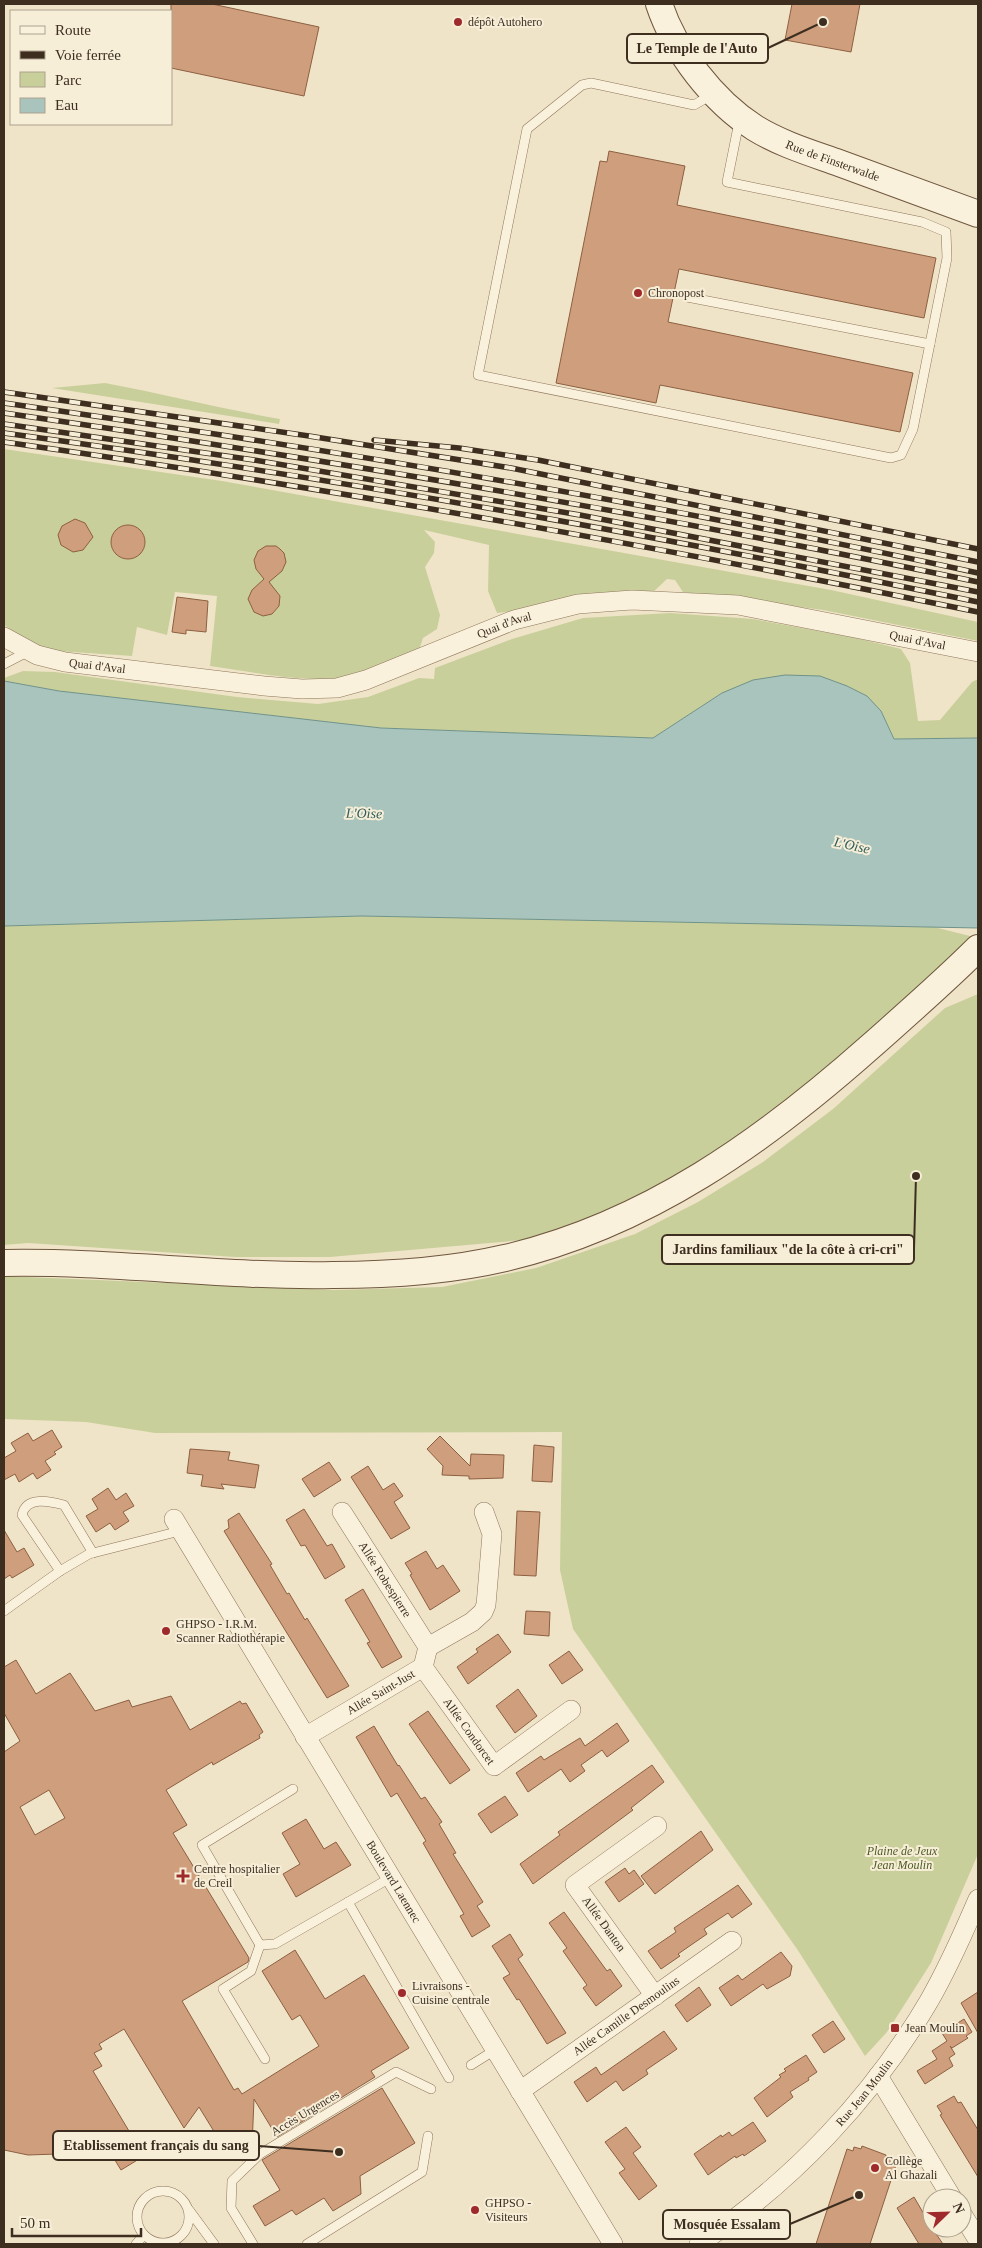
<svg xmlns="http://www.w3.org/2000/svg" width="982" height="2248" viewBox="0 0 982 2248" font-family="'Times New Roman',serif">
<rect width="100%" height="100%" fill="#f0e4c8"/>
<!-- green -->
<g fill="#c9cf9b">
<path d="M105 383C164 394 222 409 280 419L279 424 52 388Z"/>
<path d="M4 449 222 481 831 590 978 622V641L823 610 683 592 675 580 667 579 651 594 497 613 488 591 489 545 424 530 435 542 434 553 425 567 440 615 437 629 423 638 419 650C406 656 392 667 378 671 320 688 268 674 210 666L217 596 175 592 167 635 137 627 132 656 42 650 4 625Z"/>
<path d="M670 613 753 619 856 638 901 649 910 663 918 721 940 720 972 682 978 679V738L894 739 881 711 722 693 653 738 381 728 59 691 4 681V678L23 671 55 672 237 697 318 704 368 697 419 678 434 679 435 668 512 639 583 618Z"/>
<path d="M361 916 934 927 974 937 817 1081 745 1138 618 1208 535 1239 330 1257H235L28 1243 4 1245V926Z"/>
<path d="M978 994V1854L931 1963 887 2032 865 2056 799 1952 573 1629 560 1570 562 1432 155 1433 86 1422 4 1419V1276L333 1290 442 1287 536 1268 635 1234 698 1202 763 1162 833 1109 945 1008Z"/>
</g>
<!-- water -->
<path fill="#a9c4bc" stroke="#6f938a" d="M785 675 820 676 847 686 867 696 881 711 894 739 978 738V928L361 916 4 926V681L59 691 381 728 653 738 722 693 753 680Z"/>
<!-- building -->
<g fill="#cf9f7d" stroke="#8d5f41" fill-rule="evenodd">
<path d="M171 4H212L319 27 304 96 171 68Z"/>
<path d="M792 4H860L851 52 785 40Z"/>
<path d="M609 151 685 166 677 205 936 258 924 318 679 269 668 322 913 373 900 432 660 385 656 403 556 383 600 161 607 162Z"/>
<path d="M75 519 85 523 93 537 83 550 73 552 61 545 58 535 62 526Z"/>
<circle cx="128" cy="542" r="17"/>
<path d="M266 546H276L280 549 284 553 286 562 282 571 269 582 280 596 279 606 272 614 263 616 254 612 248 599 252 590 264 579 256 569 254 560 258 551Z"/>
<path d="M177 597 208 601 206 632 186 630V634L172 632Z"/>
<path d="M52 1430 62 1447 54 1452 56 1454 45 1461 51 1470 37 1479 33 1473 19 1482 15 1474 4 1480V1458L16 1451 11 1443 28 1433 33 1441Z"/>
<path d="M440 1436 470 1466 471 1454 504 1455 503 1478 469 1479V1476L442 1475 443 1466 427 1449Z"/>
<path d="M534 1445 554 1447 552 1482 532 1481Z"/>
<path d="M190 1449 230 1452 228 1460 259 1465 255 1488 221 1484 224 1489 201 1486 203 1475 187 1473Z"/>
<path d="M329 1462 341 1480 314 1497 302 1479Z"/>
<path d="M368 1466 383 1490 394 1483 403 1496 394 1502 410 1528 391 1539 351 1477Z"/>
<path d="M108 1488 116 1500 126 1493 134 1506 123 1512 129 1521 115 1530 110 1523 96 1532 86 1516 98 1509 92 1499Z"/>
<path d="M304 1509 327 1546 332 1544 345 1567 325 1579 305 1545 301 1546 286 1520Z"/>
<path d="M517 1511 540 1512 536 1576 514 1575Z"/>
<path d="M239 1513 272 1564 270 1565 287 1594 289 1593 305 1620 307 1618 349 1686 327 1698 224 1531 229 1528 228 1520Z"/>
<path d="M4 1530 17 1552 24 1548 34 1565 12 1578 10 1575 4 1579Z"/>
<path d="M426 1551 437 1569 443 1565 460 1591 430 1610 410 1575 412 1574 405 1563Z"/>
<path d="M363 1589 402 1657 382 1668 367 1643 370 1642 345 1600Z"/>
<path d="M526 1611 550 1612 549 1636 524 1634Z"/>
<path d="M498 1634 511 1652 468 1684 457 1667 478 1652 476 1649Z"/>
<path d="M569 1651 583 1670 562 1684 549 1665Z"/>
<path d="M16 1660 36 1694 70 1673 95 1711 129 1700 132 1707 171 1696 190 1730 240 1701 242 1704 246 1703 263 1732 259 1735 260 1738 213 1765 212 1762 166 1790 187 1825 173 1833 249 1958 248 1962 182 2001 234 2090 238 2088 242 2094 319 2046 300 2015 292 2020 262 1971 295 1950 325 1999 364 1975 409 2048 371 2071 375 2077 277 2137 254 2099 252 2147 243 2161 226 2151 199 2107 184 2128 124 2029 99 2044 102 2049 94 2053 102 2066 93 2071 144 2156 121 2170 102 2139 84 2147 57 2154 28 2155 4 2150V1752L20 1741 4 1713V1667ZM49 1790 65 1818 35 1835 20 1807Z"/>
<path d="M518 1689 537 1716 515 1733 496 1706Z"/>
<path d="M428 1711 470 1770 450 1784 409 1724Z"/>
<path d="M617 1723 629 1741 607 1757 602 1750 581 1765 585 1771 570 1782 561 1769 528 1792 516 1773 541 1756 544 1760 580 1738 585 1746Z"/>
<path d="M374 1726 398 1766 399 1765 421 1799 425 1797 442 1822 439 1824 456 1853 453 1854 483 1902 477 1906 490 1926 472 1937 460 1916 464 1914 423 1843 426 1841 397 1793 391 1797 356 1737Z"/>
<path d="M652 1765 664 1782 631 1808 633 1810 533 1884 520 1864 560 1835 558 1832Z"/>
<path d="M505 1796 518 1815 491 1833 478 1814Z"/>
<path d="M306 1819 324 1849 336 1842 351 1865 296 1897 283 1874 300 1864 282 1833Z"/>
<path d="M701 1831 713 1850 655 1894 641 1876Z"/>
<path d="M625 1868 629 1874 634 1870 644 1884 619 1902 605 1882Z"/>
<path d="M738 1885 752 1904 732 1918 728 1913 704 1929 707 1934 678 1954 680 1956 661 1969 648 1951 676 1932 674 1928Z"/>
<path d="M564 1912 607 1971 610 1969 622 1986 596 2006 583 1988 587 1985 563 1951 567 1948 549 1923Z"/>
<path d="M510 1934 523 1955 518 1959 566 2033 547 2044 519 1999 517 2000 503 1978 510 1974 492 1946Z"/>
<path d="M781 1952 792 1966 790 1976 767 1989 763 1984 731 2006 719 1988 738 1975 742 1980Z"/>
<path d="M699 1987 711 2005 687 2022 675 2005Z"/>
<path d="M978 1992V2033L961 2003Z"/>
<path d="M964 2019 972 2032 966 2036 968 2038 952 2048 950 2046 955 2054 949 2058 953 2066 925 2084 917 2071 937 2059 932 2051 947 2041 942 2033Z"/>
<path d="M833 2021 845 2039 824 2053 812 2035Z"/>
<path d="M664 2031 677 2049 646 2070 648 2074 623 2091 616 2081 587 2102 574 2082 596 2067 601 2075Z"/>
<path d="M806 2055 817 2072 808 2078 809 2080 790 2092 793 2097 767 2117 754 2098 781 2077 779 2075 786 2071 784 2069Z"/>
<path d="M382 2088 415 2143 360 2176 361 2194 333 2211 324 2198 296 2215 292 2210 265 2226 253 2206 280 2190 262 2160Z"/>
<path d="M954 2096 958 2103 961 2102 978 2130V2177L940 2115 942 2114 937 2106Z"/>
<path d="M753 2122 766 2141 744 2156 743 2154 736 2158 735 2156 708 2175 694 2154 721 2135 722 2137 729 2132 732 2136Z"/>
<path d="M626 2127 641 2147 633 2153 657 2186 639 2200 619 2173 625 2169 605 2142Z"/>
<path d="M862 2146 886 2155V2157L891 2159 890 2163 896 2165 870 2244H816L847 2149 853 2151 854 2147 861 2149Z"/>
<path d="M914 2197 932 2228 943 2244H919L897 2208Z"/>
</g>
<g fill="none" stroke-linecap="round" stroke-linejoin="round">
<defs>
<g id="lane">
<path d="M713 94 694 105 591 83 582 85 527 129 478 375 891 458 901 455 913 429 947 258 946 232 922 222 727 182 739 122"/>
<path d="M687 297 930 344"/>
<path d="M4 664 29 651"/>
<path d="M60 1571 22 1515C26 1496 49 1501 64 1505L93 1553"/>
<path d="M4 1611 60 1571 89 1554 180 1531"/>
<path d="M293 1789 202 1845 260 1945 275 1944 390 1878"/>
<path d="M348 1902 449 2078"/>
<path d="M260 1945 251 1971 223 1989 265 2059"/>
<path d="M471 2065 495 2050"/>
<circle cx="163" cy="2217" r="26"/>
<path d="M189 2210 214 2244"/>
<path d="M136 2244 144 2235"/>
<path d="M253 2244 231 2208 232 2181 260 2154 396 2072 431 2089"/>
<path d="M307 2244 422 2172 428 2136"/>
</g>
<g id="street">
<path id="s1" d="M4 637 37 655 65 662 264 686 302 689 337 688 366 680 514 620 578 604 632 600 738 605 978 652"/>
<path id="s2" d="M342 1512 428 1647"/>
<path id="s3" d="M174 1519 613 2244"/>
<path id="s4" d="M423 1667 494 1766 571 1710"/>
<path id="s5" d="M305 1737 423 1667 428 1647 472 1622 483 1612 486 1605 492 1534 484 1512"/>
<path d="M655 1996 575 1885 657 1826"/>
<path d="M878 2076 952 2198"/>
<path id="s6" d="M520 2091 732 1941"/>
<path d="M962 2214 978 2240"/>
<path id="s7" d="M699 2244C792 2182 872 2098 929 2001 948 1968 963 1934 978 1899"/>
</g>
<g id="secondary">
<path id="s8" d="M659 4C675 52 713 101 755 128 781 144 811 153 839 163 886 180 932 197 978 214"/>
<path d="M4 1263C114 1261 223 1277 333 1275 391 1275 449 1271 505 1258 647 1225 764 1141 871 1046 907 1014 944 982 978 948"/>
</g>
</defs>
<!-- lane casing -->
<use href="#lane" stroke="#8d765c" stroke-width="10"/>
<!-- street casing -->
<use href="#street" stroke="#8d765c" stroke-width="20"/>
<!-- secondary casing -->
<use href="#secondary" stroke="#6f573f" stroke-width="28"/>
<!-- lane -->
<use href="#lane" stroke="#faf1dc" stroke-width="9"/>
<!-- street -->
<use href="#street" stroke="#faf1dc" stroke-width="19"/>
<!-- secondary -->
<use href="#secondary" stroke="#faf1dc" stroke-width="26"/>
<defs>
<g id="rail">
<path d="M4 392 309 436 511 468 978 562"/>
<path d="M4 403C330 449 656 503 978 573"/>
<path d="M4 413C330 460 656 514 978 582"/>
<path d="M4 424 254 460 580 515 978 592"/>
<path d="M4 433C330 477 656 535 978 602"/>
<path d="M374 440 459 448 538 460 978 549"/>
<path d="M4 442C330 488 655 546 978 612"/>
</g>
</defs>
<!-- rail casing -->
<use href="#rail" stroke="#3d2e20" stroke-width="5.5"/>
<!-- rail -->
<use href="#rail" stroke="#f7eed8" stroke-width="4" stroke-dasharray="11" stroke-linecap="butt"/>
</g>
<!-- markers -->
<g fill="#9e2a2b" stroke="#f7eed8" stroke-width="2">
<circle cx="458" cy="22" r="5"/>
<circle cx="638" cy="293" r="5"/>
<circle cx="166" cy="1631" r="5"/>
<path d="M180.5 1868.5h5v5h5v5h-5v5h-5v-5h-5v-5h5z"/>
<circle cx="402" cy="1993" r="5"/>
<rect x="890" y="2023" width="10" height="10" rx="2.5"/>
<circle cx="875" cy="2168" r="5"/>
<circle cx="475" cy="2210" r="5"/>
</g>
<g text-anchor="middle" stroke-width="4" stroke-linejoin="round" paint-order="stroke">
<!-- poi labels -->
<g font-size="12" fill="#3d2e20" stroke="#f7eed8" text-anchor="start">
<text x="468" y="26">dépôt Autohero</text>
<text x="648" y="297">Chronopost</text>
<text x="176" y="1628">GHPSO - I.R.M.<tspan x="176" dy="14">Scanner Radiothérapie</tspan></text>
<text x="194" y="1873">Centre hospitalier<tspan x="194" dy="14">de Creil</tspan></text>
<text x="412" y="1990">Livraisons -<tspan x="412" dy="14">Cuisine centrale</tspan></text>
<text x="905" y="2032">Jean Moulin</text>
<text x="885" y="2165">Collège<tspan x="885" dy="14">Al Ghazali</tspan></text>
<text x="485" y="2207">GHPSO -<tspan x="485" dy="14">Visiteurs</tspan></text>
</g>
<!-- street labels -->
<g font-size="12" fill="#3d2e20" stroke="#f7eed8">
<text dy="4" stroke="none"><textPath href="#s8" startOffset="244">Rue de Finsterwalde</textPath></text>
<text dy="4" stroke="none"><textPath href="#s1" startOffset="519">Quai d'Aval</textPath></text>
<text dy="4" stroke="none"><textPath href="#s1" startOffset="939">Quai d'Aval</textPath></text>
<text dy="4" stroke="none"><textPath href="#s1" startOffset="99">Quai d'Aval</textPath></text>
<text dy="4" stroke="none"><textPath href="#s2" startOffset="80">Allée Robespierre</textPath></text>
<text dy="4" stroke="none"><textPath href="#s5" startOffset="88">Allée Saint-Just</textPath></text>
<text dy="4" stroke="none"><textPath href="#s4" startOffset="79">Allée Condorcet</textPath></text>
<text dy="4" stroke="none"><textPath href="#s3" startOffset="424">Boulevard Laennec</textPath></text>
<text transform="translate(604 1924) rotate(54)" y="4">Allée Danton</text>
<text dy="4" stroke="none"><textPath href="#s6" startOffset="130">Allée Camille Desmoulins</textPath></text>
<text dy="4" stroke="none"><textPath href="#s7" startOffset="225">Rue Jean Moulin</textPath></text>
<text transform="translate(305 2113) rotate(-31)" y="4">Accès Urgences</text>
</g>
<!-- park labels -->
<g font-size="12" font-style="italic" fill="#4d5a26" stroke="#f7eed8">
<text x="902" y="1855">Plaine de Jeux<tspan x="902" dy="14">Jean Moulin</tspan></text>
</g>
<!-- water labels -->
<g font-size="14" font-style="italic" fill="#2f5d5a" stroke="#f7eed8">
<text transform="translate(364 813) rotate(1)" y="5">L'Oise</text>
<text transform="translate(852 845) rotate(12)" y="5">L'Oise</text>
</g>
</g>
<!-- callouts -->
<path fill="none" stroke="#3d2e20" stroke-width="2" d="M823 22L768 48M916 1176L914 1249M339 2152L259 2146M859 2195L790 2224"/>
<g fill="#3d2e20" stroke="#f7eed8" stroke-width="2">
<circle cx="823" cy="22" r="5"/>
<circle cx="916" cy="1176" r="5"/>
<circle cx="339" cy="2152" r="5"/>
<circle cx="859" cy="2195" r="5"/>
</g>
<g fill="#f7eed8" stroke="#3d2e20" stroke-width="2">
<rect x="627" y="34" width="141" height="29" rx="5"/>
<rect x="662" y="1235" width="252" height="29" rx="5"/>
<rect x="53" y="2131" width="206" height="29" rx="5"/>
<rect x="663" y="2210" width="127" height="29" rx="5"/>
</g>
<g font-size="14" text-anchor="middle" font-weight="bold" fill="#3d2e20">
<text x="697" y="53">Le Temple de l'Auto</text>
<text x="788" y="1254">Jardins familiaux "de la côte à cri-cri"</text>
<text x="156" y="2150">Etablissement français du sang</text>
<text x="727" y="2229">Mosquée Essalam</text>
</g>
<!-- border -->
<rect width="982" height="2248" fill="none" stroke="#3d2e20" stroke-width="10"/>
<!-- legend -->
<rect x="10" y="10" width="162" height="115" fill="#f7eed8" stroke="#ada18e"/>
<rect x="20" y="26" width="25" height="8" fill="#faf1dc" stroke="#ada18e"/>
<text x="55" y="35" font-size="15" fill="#3d2e20">Route</text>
<rect x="20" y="51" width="25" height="8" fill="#3d2e20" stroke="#ada18e"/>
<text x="55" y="60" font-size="15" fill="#3d2e20">Voie ferrée</text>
<rect x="20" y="72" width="25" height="15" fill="#c9cf9b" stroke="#ada18e"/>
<text x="55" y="85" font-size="15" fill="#3d2e20">Parc</text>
<rect x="20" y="98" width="25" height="15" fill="#a9c4bc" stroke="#ada18e"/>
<text x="55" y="110" font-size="15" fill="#3d2e20">Eau</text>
<!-- north arrow -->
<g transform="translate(947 2213) rotate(67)"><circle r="24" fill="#f7eed8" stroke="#ada18e"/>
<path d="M0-4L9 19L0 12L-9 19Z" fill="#9e2a2b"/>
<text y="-8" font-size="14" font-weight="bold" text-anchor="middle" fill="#3d2e20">N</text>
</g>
<!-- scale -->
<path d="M12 2228v8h129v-8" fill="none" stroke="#3d2e20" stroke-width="2.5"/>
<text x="20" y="2228" font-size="15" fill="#3d2e20" stroke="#f7eed8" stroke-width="4" paint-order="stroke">50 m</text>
</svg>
